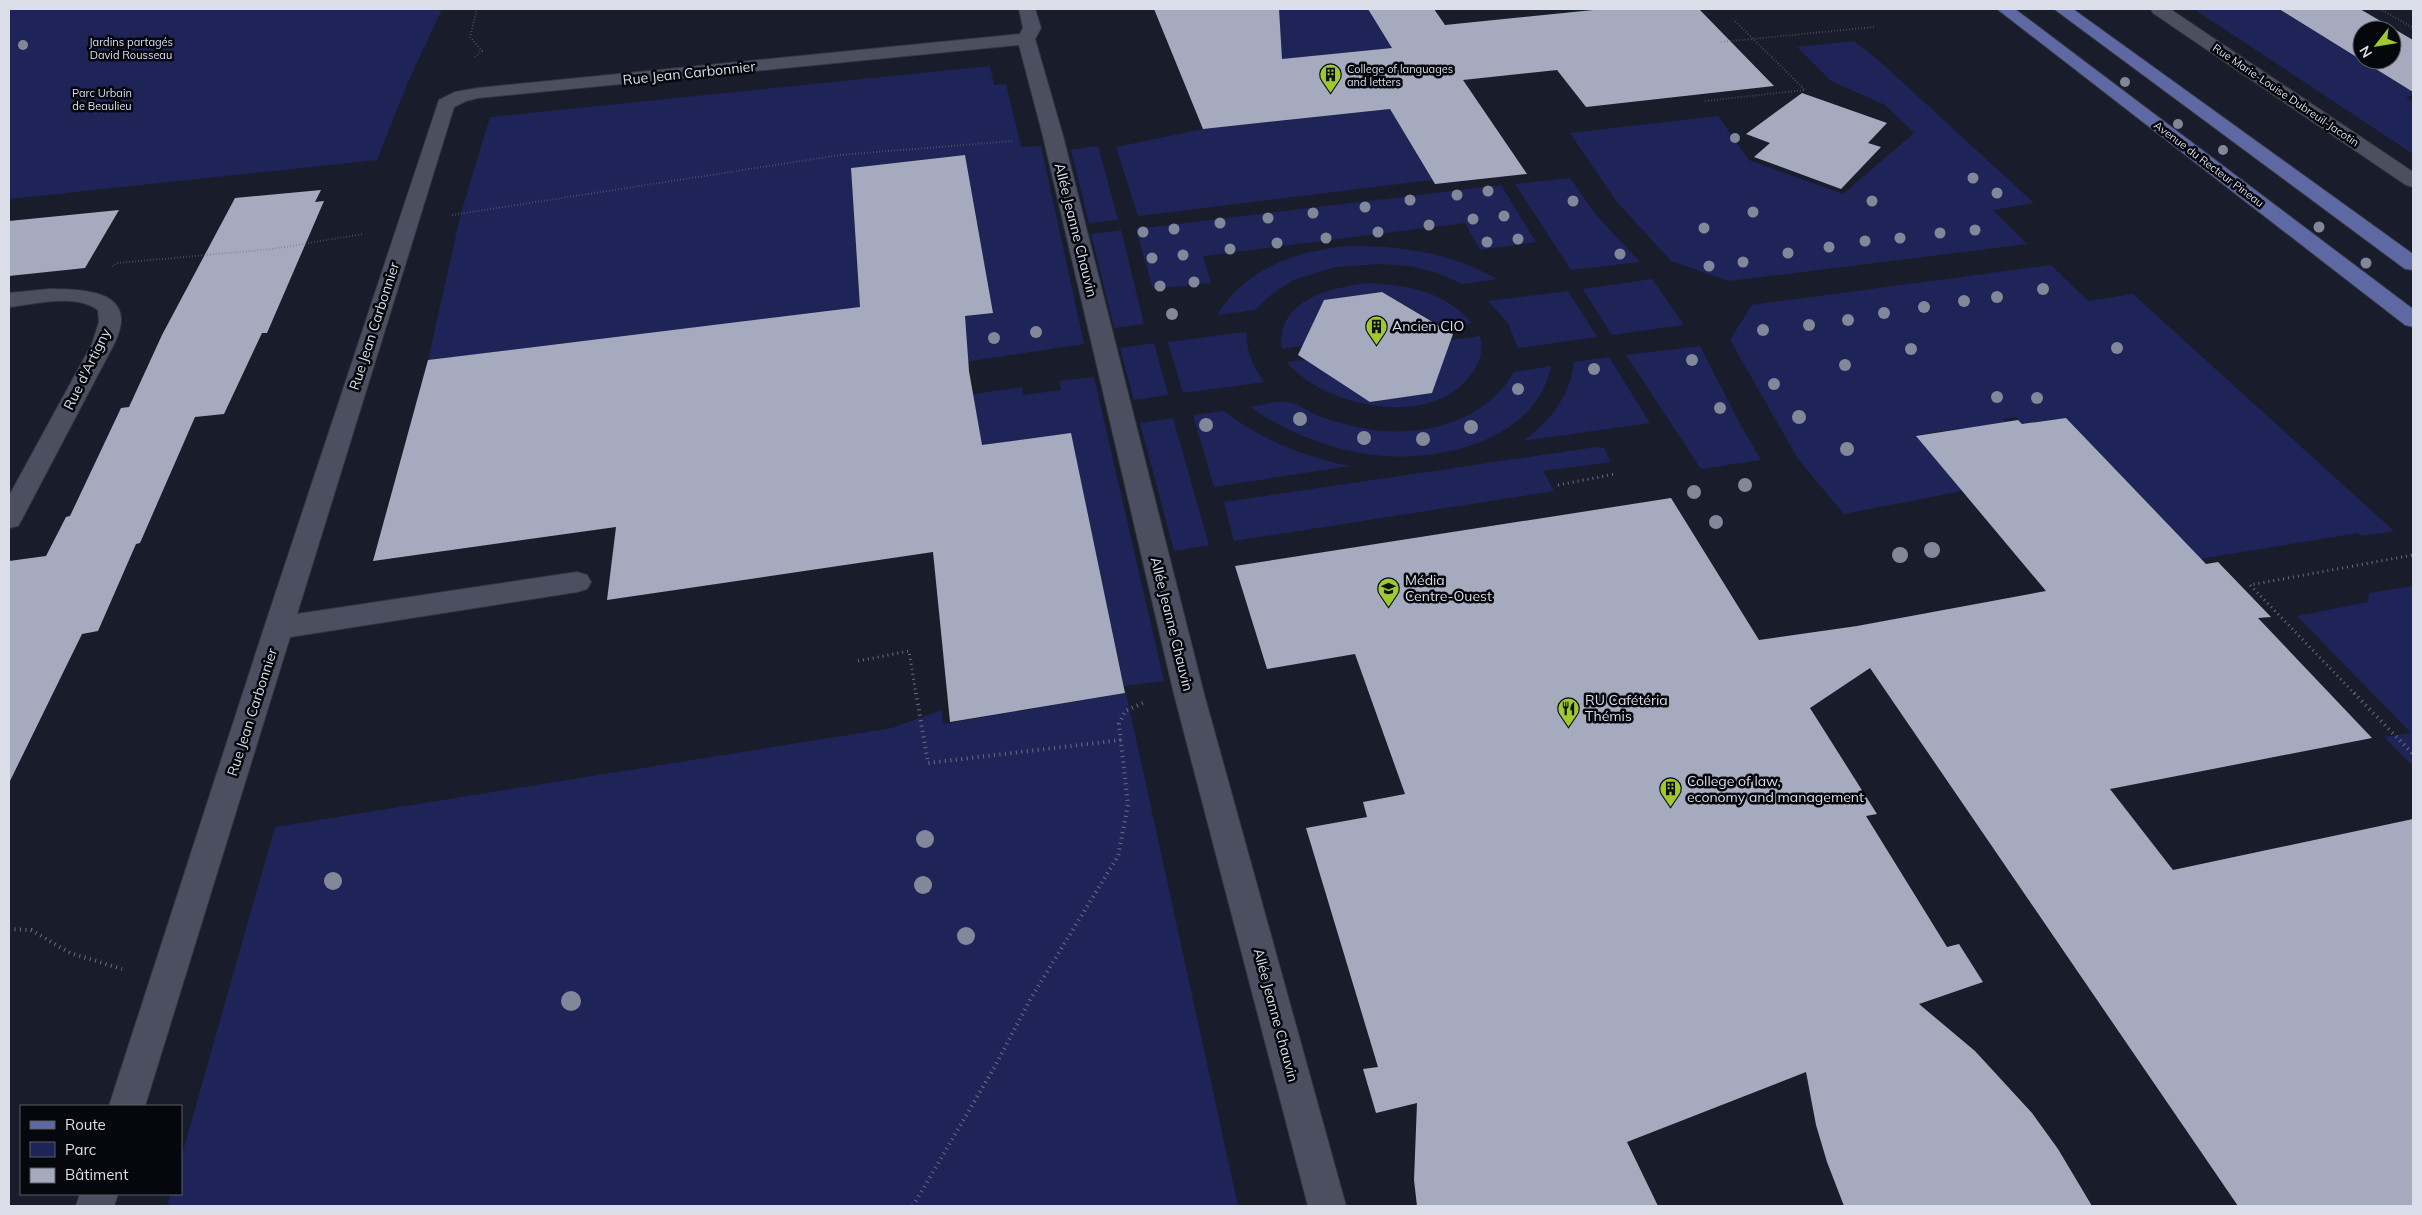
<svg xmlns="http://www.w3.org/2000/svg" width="2422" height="1215" viewBox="0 0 2422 1215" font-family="Mulish,sans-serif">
<rect width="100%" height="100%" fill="#191c2b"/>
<!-- green -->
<g fill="#1f2458">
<path d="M9 9H442L407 84 377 160 9 199Z"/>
<path d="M1173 9H1368L1392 48 1198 68Z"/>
<path d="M2194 9H2279L2413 92V95L2406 97 2413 102V154Z"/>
<path d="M1854 41 1876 58 2034 203 1993 210 2027 244 1729 281 1671 261 1617 202 1570 133 1718 116 1749 160 1843 194 1914 133 1885 105 1831 81 1797 47Z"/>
<path d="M990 66 994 85 1006 84 1021 147 1041 146 1084 344 958 363 952 318 993 313 965 155 851 168 860 307 428 360 461 213 490 117Z"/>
<path d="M1390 109 1432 180 1138 216 1116 147 1203 129Z"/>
<path d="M1098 146 1118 220 1089 223 1071 150Z"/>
<path d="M1570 178 1596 215 1640 262 1571 270 1515 184Z"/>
<path d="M1501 185 1536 242 1480 250 1465 223 1203 256 1211 283 1153 289 1136 229Z"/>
<path d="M1121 230 1144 324 1114 328 1091 234Z"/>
<path d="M1348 246C1402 246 1449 252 1497 279L1462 284 1438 273 1410 266 1379 264 1335 267 1293 280 1272 294 1255 310 1217 315C1245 268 1297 251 1348 246Z"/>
<path d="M2051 265 2088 301 2133 294 2394 531 2362 536 2357 533 2200 559 2066 418 2027 423 2026 428 2016 417 2003 419 2012 431 1970 437 1962 428 1917 435 1962 491 1844 514 1798 459 1730 340 1752 305Z"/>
<path d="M1652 279 1684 325 1612 335 1583 289Z"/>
<path d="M1369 283C1408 285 1446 292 1472 323L1445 328 1382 292 1324 300 1308 334 1312 344 1282 349C1275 300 1332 287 1369 283Z"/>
<path d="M1568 291 1597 337 1518 348 1508 323 1488 301Z"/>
<path d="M1246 332C1247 353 1252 365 1264 382L1183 393 1168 342Z"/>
<path d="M1480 336C1484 353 1480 363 1469 377 1429 429 1323 407 1287 362L1319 358 1370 402 1432 393 1445 356V341Z"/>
<path d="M1154 343 1168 395 1134 400 1120 348Z"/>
<path d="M1700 346 1739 422 1761 460 1701 469 1626 355Z"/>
<path d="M1609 357 1650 423 1523 441C1550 421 1570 397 1574 362Z"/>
<path d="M1551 366C1536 446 1423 467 1355 452 1318 444 1281 429 1250 407 1261 406 1278 400 1288 402 1299 404 1309 412 1319 416 1328 419 1336 422 1345 424 1405 442 1481 429 1514 372Z"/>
<path d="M1094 377 1164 681 1124 686 1071 434 969 447 962 396 1022 387 1023 395 1061 390 1059 381Z"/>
<path d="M1224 411C1262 440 1304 457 1350 466L1214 487 1193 415Z"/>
<path d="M1173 418 1209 545 1174 551 1140 423Z"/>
<path d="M1596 447 1604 448 1611 462 1543 471 1554 491 1234 541 1224 502Z"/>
<path d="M2413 586V766L2384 737 2411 733 2297 616 2368 602 2369 593Z"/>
<path d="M1126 693 1238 1206H167L171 1194H181V1158L275 827 892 728 942 710 943 724Z"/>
</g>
<!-- building -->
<g fill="#a5aabe" fill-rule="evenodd">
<path d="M1154 9H1279L1282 59 1392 48 1368 9H1434L1445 25 1603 9H1699L1774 86 1586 107 1557 70 1463 80 1527 174 1435 184 1390 109 1203 129Z"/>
<path d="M2279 9H2360L2413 40V92ZM2362 30H2392V60H2362Z"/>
<path d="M1802 93 1887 123 1868 143 1881 147 1841 189 1754 157 1770 143 1746 134Z"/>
<path d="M965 155 993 313 965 316 969 371 982 445 1071 433 1125 693 950 722 933 552 607 600 616 527 373 561 428 360 860 307 851 168Z"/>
<path d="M321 190 315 202 324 201 267 333H262L224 414 195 417 140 543 136 544 98 631 82 634 9 783V561L46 556 66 517 70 516 121 408 129 407 162 335 235 198Z"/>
<path d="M119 210 85 268 9 276V221Z"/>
<path d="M1382 292 1453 334 1432 393 1370 402 1298 355 1324 300Z"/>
<path d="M2066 418 2206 564 2218 562 2271 617 2258 618 2372 738 2110 789 2173 870 2413 819V1206H2238L1870 668 1810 708 1877 814 1866 816 1947 947 1959 944 1983 982 1919 1004 1975 1051 2032 1113 2058 1149 2092 1206H1844L1827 1162 1816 1125 1806 1072 1627 1142 1658 1206H1417L1414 1180 1417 1103 1376 1113 1363 1069 1378 1067 1306 828 1367 817 1363 802 1405 794 1355 654 1267 669 1235 566 1671 498 1759 640 1857 626 2046 591 1916 436 2018 420 2022 424Z"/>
</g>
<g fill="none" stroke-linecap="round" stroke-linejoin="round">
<defs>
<g id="minor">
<path d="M1019 9H1035L1041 28 1035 39 1063 136 1204 694 1346 1206H1308L1174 694 1043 136 1019 45 478 98 466 101 454 107 297 614 577 572 587 575 591 582 587 589 577 592 290 637 145 1106H109L264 628 439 100 455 92 478 88 1020 34 1023 28Z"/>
<path d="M2151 9H2170L2413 172V187L2406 185 2153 13Z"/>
<path d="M50 289C88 289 140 292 114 344L22 519 18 526 9 528V496L92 344 99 322 98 310C75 293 35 304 9 307V293Z"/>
<path d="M80 1194H118L114 1206H76Z"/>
</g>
<g id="major">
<path d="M1997 9H2015L2413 309V327L2405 325Z"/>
<path d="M2054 9H2073L2413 254V270L2405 269Z"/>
</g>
</defs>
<!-- minor casing -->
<use href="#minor" stroke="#343642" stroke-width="2"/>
<!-- major casing -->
<use href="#major" stroke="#343642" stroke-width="2"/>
<!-- path-far2 -->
<g stroke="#6c6e7c" stroke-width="2" stroke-dasharray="0.5 2.5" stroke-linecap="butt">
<path d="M2380 9 2413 28"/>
<path d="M1721 42 1874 27"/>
<path d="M475 57 482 51 470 37 477 9"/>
<path d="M1705 101 1805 90 1735 21"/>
<path d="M452 215 840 155 1013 141"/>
<path d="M112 266 118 263 272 249 363 234"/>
</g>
<!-- path-far1 -->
<g stroke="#6c6e7c" stroke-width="3" stroke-dasharray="1 4" stroke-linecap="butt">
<path d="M1558 485 1615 474"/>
<path d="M858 661 909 651 916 694"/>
<path d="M2355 694 2250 585 2413 555"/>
</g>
<!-- path -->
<g stroke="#6c6e7c" stroke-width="4" stroke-dasharray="1 4.5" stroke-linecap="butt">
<path d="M916 693 928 763 1121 740"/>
<path d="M2354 693 2413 754"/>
<path d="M9 929 31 930 70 953 122 969"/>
<path d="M913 1206 994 1068 1031 998 1118 856 1128 805 1119 724 1125 711 1145 702"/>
</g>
<!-- minor -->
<use href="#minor" fill="#4b4f60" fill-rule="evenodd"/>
<!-- major -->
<use href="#major" fill="#5e68a3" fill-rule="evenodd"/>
</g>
<!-- trees -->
<g fill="#83879a">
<circle cx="23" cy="45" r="5"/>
<circle cx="2125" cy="82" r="5"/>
<circle cx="2178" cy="124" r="5"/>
<circle cx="1735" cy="138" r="5"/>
<circle cx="2223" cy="150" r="5"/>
<circle cx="1973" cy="178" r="5.5"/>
<circle cx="1488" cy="191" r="5.5"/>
<circle cx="1997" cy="193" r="5.5"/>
<circle cx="1457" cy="195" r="5.5"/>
<circle cx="1410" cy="200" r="5.5"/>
<circle cx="1573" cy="201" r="5.5"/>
<circle cx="1872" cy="201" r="5.5"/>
<circle cx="1365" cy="207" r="5.5"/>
<circle cx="1753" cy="212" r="5.5"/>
<circle cx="1313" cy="213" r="5.5"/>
<circle cx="1504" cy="216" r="5.5"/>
<circle cx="1268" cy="218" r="5.5"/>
<circle cx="1473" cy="219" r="5.5"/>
<circle cx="1220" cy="223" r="5.5"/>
<circle cx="1429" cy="225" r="5.5"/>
<circle cx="2319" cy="227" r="5.5"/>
<circle cx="1704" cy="228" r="5.5"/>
<circle cx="1174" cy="229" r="5.5"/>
<circle cx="1975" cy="230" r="5.5"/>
<circle cx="1143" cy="232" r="5.5"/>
<circle cx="1378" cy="232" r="5.5"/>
<circle cx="1940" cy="233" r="5.5"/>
<circle cx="1326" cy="238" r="5.5"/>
<circle cx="1900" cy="238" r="5.5"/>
<circle cx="1518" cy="239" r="5.5"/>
<circle cx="1865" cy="241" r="5.5"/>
<circle cx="1487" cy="242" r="5.5"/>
<circle cx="1277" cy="243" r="5.5"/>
<circle cx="1829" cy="247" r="5.5"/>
<circle cx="1230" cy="249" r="5.5"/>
<circle cx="1788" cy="253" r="5.5"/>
<circle cx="1620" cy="254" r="5.5"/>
<circle cx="1183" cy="255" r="5.5"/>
<circle cx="1152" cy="258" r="5.5"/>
<circle cx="1743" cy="262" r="5.5"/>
<circle cx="2366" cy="263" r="5.5"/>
<circle cx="1709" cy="266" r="5.5"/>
<circle cx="1194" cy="282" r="5.5"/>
<circle cx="1160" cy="286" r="5.5"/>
<circle cx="2043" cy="289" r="6"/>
<circle cx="1997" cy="297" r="6"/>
<circle cx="1964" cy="301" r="6"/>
<circle cx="1924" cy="307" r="6"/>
<circle cx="1884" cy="313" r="6"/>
<circle cx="1172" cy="314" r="6"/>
<circle cx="1848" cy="320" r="6"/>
<circle cx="1809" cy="325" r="6"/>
<circle cx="1763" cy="330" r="6"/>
<circle cx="1036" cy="332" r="6"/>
<circle cx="994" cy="338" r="6"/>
<circle cx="2117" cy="348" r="6"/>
<circle cx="1911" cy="349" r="6"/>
<circle cx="1692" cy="360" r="6"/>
<circle cx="1845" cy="365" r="6"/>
<circle cx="1594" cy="369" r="6"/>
<circle cx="1774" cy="384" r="6"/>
<circle cx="1518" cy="389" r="6"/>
<circle cx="1997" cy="397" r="6"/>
<circle cx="2037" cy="398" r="6"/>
<circle cx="1720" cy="408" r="6"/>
<circle cx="1799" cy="417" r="7"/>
<circle cx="1300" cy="419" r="7"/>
<circle cx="1206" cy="425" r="7"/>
<circle cx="1471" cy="427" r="7"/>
<circle cx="1364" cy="438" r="7"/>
<circle cx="1423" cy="439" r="7"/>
<circle cx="1847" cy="449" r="7"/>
<circle cx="1745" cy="485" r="7"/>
<circle cx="1694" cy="492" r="7"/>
<circle cx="1716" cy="522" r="7"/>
<circle cx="1932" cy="550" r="8"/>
<circle cx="1900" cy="555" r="8"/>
<circle cx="925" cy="839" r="9"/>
<circle cx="333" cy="881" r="9"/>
<circle cx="923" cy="885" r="9"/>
<circle cx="966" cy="936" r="9"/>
<circle cx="571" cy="1001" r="10"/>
</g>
<!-- icons -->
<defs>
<symbol id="building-pin" viewBox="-11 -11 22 30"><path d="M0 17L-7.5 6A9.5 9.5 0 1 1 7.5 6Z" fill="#9eca2f" stroke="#06070d"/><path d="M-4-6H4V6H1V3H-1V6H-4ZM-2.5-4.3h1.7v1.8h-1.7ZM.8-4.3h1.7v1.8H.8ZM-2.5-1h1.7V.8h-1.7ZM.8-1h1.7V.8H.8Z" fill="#111"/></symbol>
<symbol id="university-pin" viewBox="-11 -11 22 30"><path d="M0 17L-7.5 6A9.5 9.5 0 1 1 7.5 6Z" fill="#9eca2f" stroke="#06070d"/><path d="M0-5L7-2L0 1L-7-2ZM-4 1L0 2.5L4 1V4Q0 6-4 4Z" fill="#111"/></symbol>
<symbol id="restaurant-pin" viewBox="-11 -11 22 30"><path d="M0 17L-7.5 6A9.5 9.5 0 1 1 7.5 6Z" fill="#9eca2f" stroke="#06070d"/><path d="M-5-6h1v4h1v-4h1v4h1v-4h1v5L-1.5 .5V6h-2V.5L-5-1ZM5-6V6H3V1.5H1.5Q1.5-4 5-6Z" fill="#111"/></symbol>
</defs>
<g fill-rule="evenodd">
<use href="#building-pin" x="1318" y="62" width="25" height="34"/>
<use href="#building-pin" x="1364" y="314" width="25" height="34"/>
<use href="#university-pin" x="1376" y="576" width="25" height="34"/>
<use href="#restaurant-pin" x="1556" y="696" width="25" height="34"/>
<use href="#building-pin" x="1658" y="776" width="25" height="34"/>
</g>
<g text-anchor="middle" stroke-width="5" stroke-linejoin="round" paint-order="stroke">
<!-- far-park labels -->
<g font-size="11" fill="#d9def4" stroke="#06070d">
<text x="131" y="46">Jardins partagés<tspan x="131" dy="13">David Rousseau</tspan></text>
<text x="102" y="97">Parc Urbain<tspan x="102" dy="13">de Beaulieu</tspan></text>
</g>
<!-- far-poi labels -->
<g font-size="11" fill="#dbdde8" stroke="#06070d" text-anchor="start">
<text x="1347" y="73">College of languages<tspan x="1347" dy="13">and letters</tspan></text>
</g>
<!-- far-street labels -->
<g font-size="11" fill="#dbdde8" stroke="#06070d">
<text transform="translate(2286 95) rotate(34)" y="4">Rue Marie-Louise Dubreuil-Jacotin</text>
<text transform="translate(2209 164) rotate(37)" y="4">Avenue du Recteur Pineau</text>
</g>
<!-- street labels -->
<g font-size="14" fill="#dbdde8" stroke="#06070d">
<text transform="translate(689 73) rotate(-6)" y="5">Rue Jean Carbonnier</text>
<text transform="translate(1076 230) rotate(76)" y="5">Allée Jeanne Chauvin</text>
<text transform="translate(374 326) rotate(-72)" y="5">Rue Jean Carbonnier</text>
<text transform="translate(87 369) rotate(-64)" y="5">Rue d'Artigny</text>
<text transform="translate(1172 624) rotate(76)" y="5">Allée Jeanne Chauvin</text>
<text transform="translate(252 712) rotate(-72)" y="5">Rue Jean Carbonnier</text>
<text transform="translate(1276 1015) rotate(75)" y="5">Allée Jeanne Chauvin</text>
</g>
<!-- poi labels -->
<g font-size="14" fill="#dbdde8" stroke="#06070d" text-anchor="start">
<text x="1392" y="331">Ancien CIO</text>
<text x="1405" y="585">Média<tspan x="1405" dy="16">Centre-Ouest</tspan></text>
<text x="1585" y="705">RU Cafétéria<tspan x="1585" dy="16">Thémis</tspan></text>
<text x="1687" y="786">College of law,<tspan x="1687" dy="16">economy and management</tspan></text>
</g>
</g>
<!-- border -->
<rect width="2422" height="1215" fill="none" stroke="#dbdde8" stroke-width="20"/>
<!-- legend -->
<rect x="20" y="1105" width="162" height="90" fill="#06070d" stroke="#5b5d65"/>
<rect x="30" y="1121" width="25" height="8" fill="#5e68a3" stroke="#5b5d65"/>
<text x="65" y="1130" font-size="15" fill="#dbdde8">Route</text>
<rect x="30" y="1142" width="25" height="15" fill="#1f2458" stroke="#5b5d65"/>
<text x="65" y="1155" font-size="15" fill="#dbdde8">Parc</text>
<rect x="30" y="1168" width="25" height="15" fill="#a5aabe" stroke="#5b5d65"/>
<text x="65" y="1180" font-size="15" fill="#dbdde8">Bâtiment</text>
<!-- north arrow -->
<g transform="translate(2377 45) rotate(239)"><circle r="24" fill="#06070d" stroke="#5b5d65"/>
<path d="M0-4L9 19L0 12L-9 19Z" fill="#9eca2f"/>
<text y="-8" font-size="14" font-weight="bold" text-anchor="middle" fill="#dbdde8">N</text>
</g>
</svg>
